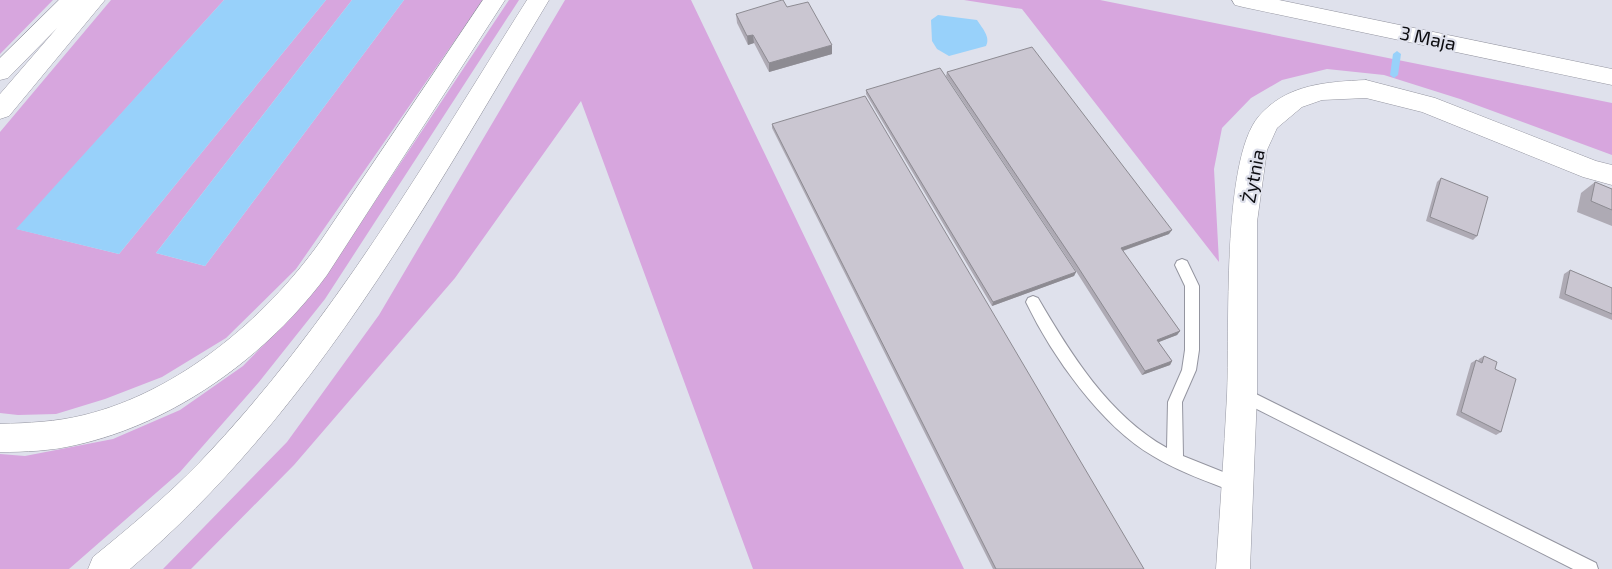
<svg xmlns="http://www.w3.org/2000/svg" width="1612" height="569" viewBox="0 0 1612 569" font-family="'Exo 2',sans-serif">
<rect width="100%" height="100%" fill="#dfe1ec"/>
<!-- green -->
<g fill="#d7a6de">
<path d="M0 0H53L0 54Z"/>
<path d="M111 0H224L17 229 119 254 326 0H352L156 253 205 266 404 0H483L296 269 226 338 162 377 105 399 56 414 18 415 0 413V132Z"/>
<path d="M509 0H519L325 299 259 382 180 472 69 569H0V454L25 456 113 439 180 410 243 366 300 308 346 245Z"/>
<path d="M565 0H691L964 569H753L581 101 455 278 294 465 191 569H163L287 442 379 315Z"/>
<path d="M964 0H1100L1612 103V155L1460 99 1384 75 1327 69 1282 80 1251 98 1222 128 1214 169 1219 262 1022 9Z"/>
</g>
<!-- water -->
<g fill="#98d1fa">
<path d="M224 0H326L119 254 16 229Z"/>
<path d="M352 0H404L205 266 156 253Z"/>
<path d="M938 15 977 20C982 28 991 37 986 46L949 56 937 49 932 41 931 20Z"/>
</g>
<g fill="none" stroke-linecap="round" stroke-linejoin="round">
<!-- stream -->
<path fill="#98d1fa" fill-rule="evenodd" d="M1397 51 1401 54 1398 75 1394 78 1390 75 1393 54Z"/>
<defs>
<g id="lane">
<path d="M1182 259 1187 261 1199 286V350L1196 370 1182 402 1183 456 1243 480 1245 485 1243 490 1237 493C1209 482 1179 472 1153 456 1101 426 1052 356 1026 302L1028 298 1033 296 1038 298C1070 353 1109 416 1167 448L1168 402 1182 370 1185 350V286L1175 265 1177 261Z"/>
<path d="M1242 387 1596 563 1598 569H1573L1237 399 1235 394 1237 389Z"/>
</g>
<path id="street" d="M1366 80 1435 98 1596 161 1612 165V185L1583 177 1422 112 1366 98 1322 100 1302 107 1277 128 1267 150 1257 222V394L1250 569H1216C1220 511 1224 453 1227 395 1230 334 1221 160 1259 116 1287 84 1326 82 1366 80Z"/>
<path id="secondary" d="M1232 0H1279L1612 69V85L1243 7 1235 5Z"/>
<g id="highway">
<path d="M59 0H105L9 116 0 119V94L57 28 8 78 0 80V58Z"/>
<path d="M483 0H505L327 275C267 356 175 423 76 445 51 451 25 452 0 452V424C28 423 56 422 84 415 178 392 264 320 320 242Z"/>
<path d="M527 0H549C427 203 313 413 130 569H88L93 557C130 527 167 496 200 462 332 324 426 160 527 0Z"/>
</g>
</defs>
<!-- lane casing -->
<use href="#lane" stroke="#9495a0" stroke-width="2"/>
<!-- street casing -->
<use href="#street" stroke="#9495a0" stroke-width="1"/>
<!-- secondary casing -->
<use href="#secondary" stroke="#9495a0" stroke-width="1"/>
<!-- highway casing -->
<use href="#highway" stroke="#9495a0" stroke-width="1"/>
<!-- lane -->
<use href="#lane" fill="#fff" fill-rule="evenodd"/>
<!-- street -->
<use href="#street" fill="#fff" fill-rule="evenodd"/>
<!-- secondary -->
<use href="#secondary" fill="#fff" fill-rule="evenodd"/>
<!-- highway -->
<use href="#highway" fill="#fff" fill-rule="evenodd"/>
</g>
<!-- wall -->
<g fill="#aeaab4">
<path d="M787 7 832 54 769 72 754 43 748 45 737 23 736 14Z"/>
<path d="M947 72 1169 234 1123 251 1180 331 1177 335 1158 342 1172 361 1170 365 1142 375 1074 268 946 76Z"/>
<path d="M866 90 1076 272 1074 276 992 306 866 94Z"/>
<path d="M772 124 1144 569H993L772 128Z"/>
<path d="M1441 178 1477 236 1473 240 1426 221 1437 182Z"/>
<path d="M1595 182 1612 189V226L1577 212 1581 193Z"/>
<path d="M1570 270 1612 288V320L1559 298 1564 274Z"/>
<path d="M1484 356 1495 369 1501 432 1496 435 1456 415 1471 363 1476 360 1478 361 1479 359Z"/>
</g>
<!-- shaded-wall -->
<g fill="#8d8b92">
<path d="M753 35 754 43 748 45 747 36Z"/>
<path d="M832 45V54L769 72V63Z"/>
<path d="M1172 230 1169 234 1119 252 1121 248Z"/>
<path d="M1076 272 1074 276 992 306 993 302Z"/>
<path d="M1180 331 1177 335 1154 344 1157 340Z"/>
<path d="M1172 361 1170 365 1142 375 1145 371Z"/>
</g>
<!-- building -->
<g fill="#cac6d1" stroke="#8d8b92">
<path d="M782 0H783L787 7 808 2 832 45 769 63 753 35 747 36 736 14Z"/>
<path d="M1032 47 1172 230 1121 248 1180 331 1157 340 1172 361 1145 371 1076 264 947 72Z"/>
<path d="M940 68 1076 272 993 302 866 90Z"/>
<path d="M865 96 1144 569H996L772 124Z"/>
<path d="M1441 178 1488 197 1477 236 1430 217Z"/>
<path d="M1595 182 1612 189V210L1591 201Z"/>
<path d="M1570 270 1612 288V314L1565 294Z"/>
<path d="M1484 356 1497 362 1495 369 1516 379 1501 432 1461 412 1476 360 1482 363Z"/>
</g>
<g text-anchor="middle" stroke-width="4.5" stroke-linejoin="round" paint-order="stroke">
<!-- street labels -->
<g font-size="19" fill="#0c0c10" stroke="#dfe1ec">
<text transform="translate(1428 38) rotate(12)" y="7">3 Maja</text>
<text transform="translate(1253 176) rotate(-79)" y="7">Żytnia</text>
</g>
</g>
</svg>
